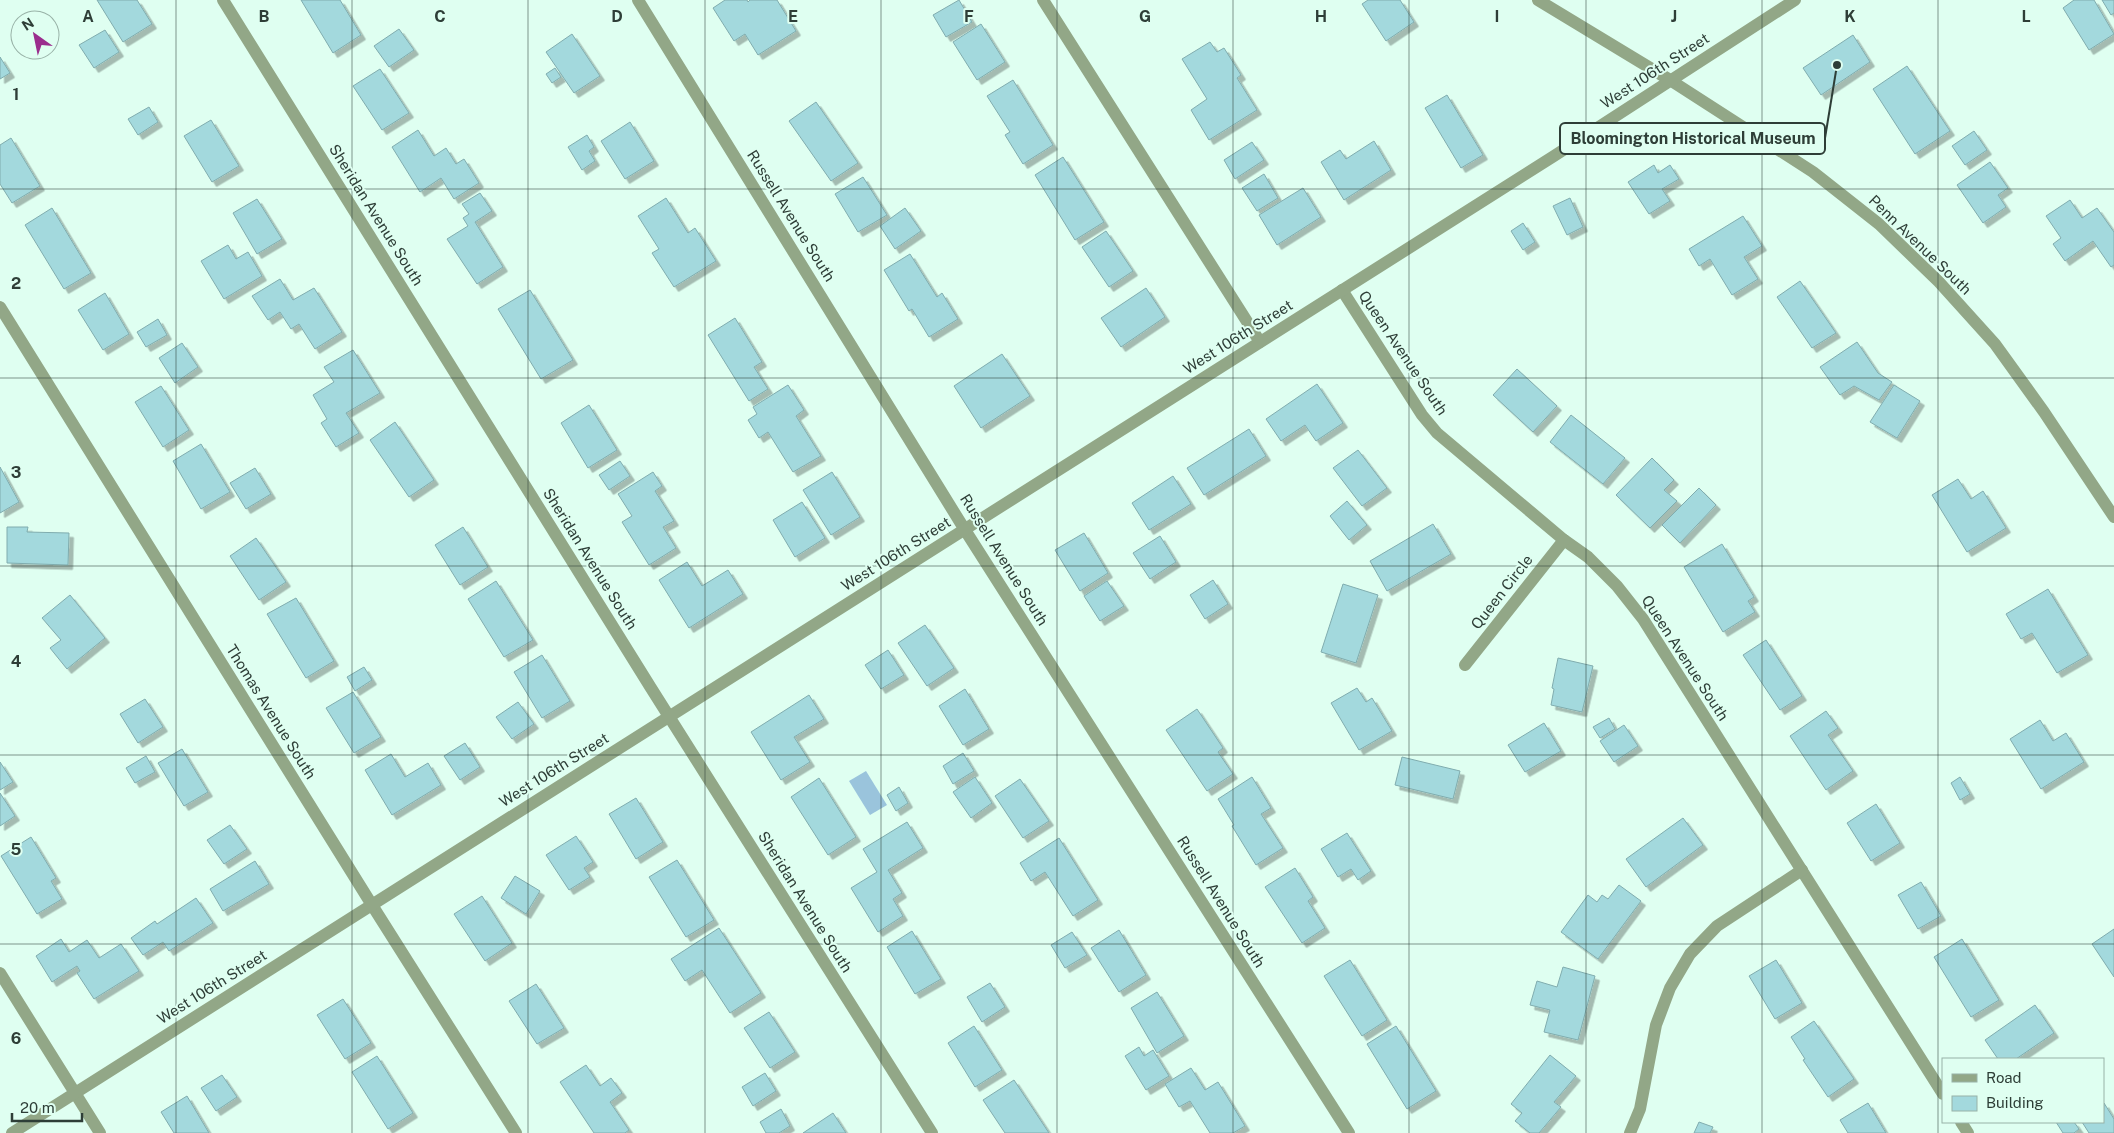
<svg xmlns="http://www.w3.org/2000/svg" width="2114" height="1133" viewBox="0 0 2114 1133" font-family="'Public Sans',sans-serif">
<defs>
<filter id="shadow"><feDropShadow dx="4.5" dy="4.5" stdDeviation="0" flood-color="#0004"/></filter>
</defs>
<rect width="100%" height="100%" fill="#dffff1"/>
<!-- water -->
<path fill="#9ac4dc" d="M866 771 887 805 870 815 849 781Z"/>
<!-- building -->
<g fill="#a3d9dd" stroke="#80acae" filter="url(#shadow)">
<path d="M97 0H137L152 24 123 42Z"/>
<path d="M301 0H340L361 35 333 53Z"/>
<path d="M725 0H747L748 2 750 0H777L796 31 758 55 745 34 734 41 713 8Z"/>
<path d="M959 0 972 22 946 37 933 15Z"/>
<path d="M1368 0H1400L1414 22 1386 41 1362 4Z"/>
<path d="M2074 0H2094L2114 34 2089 50 2063 8Z"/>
<path d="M2102 0H2114V13L2111 15Z"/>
<path d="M981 24 1005 62 977 80 953 42Z"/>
<path d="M399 29 414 50 389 67 374 46Z"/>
<path d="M105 30 119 52 94 68 79 45Z"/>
<path d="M572 34 600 76 574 93 546 52Z"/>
<path d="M1853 35 1870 62 1821 95 1803 68Z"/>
<path d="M1210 42 1217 52 1224 48 1241 75 1237 78 1257 110 1209 140 1191 110 1207 99 1182 59Z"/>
<path d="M0 57 10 73 0 79Z"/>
<path d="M1907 66 1950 131 1915 154 1873 89Z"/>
<path d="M555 68 561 77 552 83 546 74Z"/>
<path d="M380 69 409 113 382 130 353 86Z"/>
<path d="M1013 80 1053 145 1023 164 1005 135 1010 132 987 96Z"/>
<path d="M1447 95 1483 155 1461 168 1425 108Z"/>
<path d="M816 102 858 163 831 181 789 121Z"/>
<path d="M149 107 158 122 138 135 128 119Z"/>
<path d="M211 120 239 166 212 182 184 136Z"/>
<path d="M630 122 654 161 625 179 601 141Z"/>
<path d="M418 130 434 156 446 148 456 164 464 159 479 183 454 199 441 178 420 192 392 147Z"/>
<path d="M1974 131 1987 150 1965 165 1952 146Z"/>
<path d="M587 135 594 147 589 151 595 161 582 170 568 147Z"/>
<path d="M11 138 40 186 12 203 0 184V145Z"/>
<path d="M1374 141 1391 170 1344 200 1321 162 1340 150 1346 159Z"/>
<path d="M1252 142 1264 160 1235 179 1224 160Z"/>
<path d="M1063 157 1104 222 1075 240 1035 175Z"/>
<path d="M1990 162 2008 188 1998 195 2006 207 1983 223 1957 185Z"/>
<path d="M1654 165 1658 173 1670 165 1679 179 1662 189 1670 201 1649 214 1628 182Z"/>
<path d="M1264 174 1278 198 1257 211 1242 188Z"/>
<path d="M863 177 887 215 858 232 835 194Z"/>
<path d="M1303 188 1321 217 1277 245 1259 215Z"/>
<path d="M480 193 492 211 475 222 503 267 477 284 447 239 468 226 463 218 469 214 462 204Z"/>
<path d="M666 198 688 233 695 228 716 261 674 287 652 253 659 249 638 216Z"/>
<path d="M1570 198 1583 227 1567 235 1553 206Z"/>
<path d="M257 199 282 239 257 254 233 213Z"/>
<path d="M2070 200 2082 218 2097 208 2114 232V265L2111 267 2093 241 2065 261 2053 244 2061 238 2046 216Z"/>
<path d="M52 208 91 273 64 289 25 225Z"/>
<path d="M905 208 921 231 895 249 880 226Z"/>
<path d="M1743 216 1762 246 1744 257 1758 279 1732 295 1710 259 1699 266 1689 249Z"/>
<path d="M1523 223 1535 242 1523 250 1511 231Z"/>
<path d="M1106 231 1133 271 1109 287 1082 247Z"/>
<path d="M228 245 236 259 248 252 262 276 224 299 201 261Z"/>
<path d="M910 254 937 297 942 293 958 319 929 337 912 309 909 311 884 270Z"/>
<path d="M280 279 293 300 314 288 342 332 315 349 299 324 291 329 280 312 268 320 252 296Z"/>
<path d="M1800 281 1836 333 1812 348 1777 297Z"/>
<path d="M1146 288 1165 317 1121 347 1101 318Z"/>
<path d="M530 290 573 360 541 379 498 309Z"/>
<path d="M105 293 129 334 103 350 78 310Z"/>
<path d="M735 318 762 362 754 367 768 389 749 401 708 335Z"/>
<path d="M158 319 167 335 146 347 137 332Z"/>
<path d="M1857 342 1878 373 1892 382 1879 400 1854 386 1840 395 1820 367Z"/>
<path d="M182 343 198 367 175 383 159 358Z"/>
<path d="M353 350 380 393 346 413 359 433 336 447 321 423 327 419 313 395 334 382 324 367Z"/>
<path d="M1002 354 1030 396 981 428 954 386Z"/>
<path d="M1517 369 1557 406 1533 432 1493 395Z"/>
<path d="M1317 384 1343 423 1316 441 1305 425 1281 441 1266 419Z"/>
<path d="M788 385 804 410 796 416 821 456 793 472 768 432 759 438 748 420 757 414 753 407Z"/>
<path d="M1894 385 1920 401 1897 438 1870 422Z"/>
<path d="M161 386 189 430 163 447 135 402Z"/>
<path d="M589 405 617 450 588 468 561 423Z"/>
<path d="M1571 415 1625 458 1603 484 1550 442Z"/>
<path d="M395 422 434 480 409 497 370 440Z"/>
<path d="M1249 429 1266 456 1204 495 1187 468Z"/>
<path d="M201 444 230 492 201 509 173 461Z"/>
<path d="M1358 450 1387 488 1362 506 1333 468Z"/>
<path d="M1652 458 1674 480 1664 490 1677 501 1650 528 1616 495Z"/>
<path d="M620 461 630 476 609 490 599 475Z"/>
<path d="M0 467 19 502 0 513Z"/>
<path d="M255 468 271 494 246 509 230 483Z"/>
<path d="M653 472 662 486 655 491 674 521 663 527 676 548 649 565 622 522 632 516 618 494Z"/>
<path d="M832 472 860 517 831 535 803 490Z"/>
<path d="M1173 476 1191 504 1149 530 1132 503Z"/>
<path d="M1958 479 1971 499 1983 491 2006 528 1967 552 1932 495Z"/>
<path d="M1699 488 1716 505 1680 543 1662 525Z"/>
<path d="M1347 501 1367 525 1349 540 1330 516Z"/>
<path d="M802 502 825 538 795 557 773 520Z"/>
<path d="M1433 524 1451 554 1387 591 1370 561Z"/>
<path d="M7 527H28L27 532 69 533 68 565 7 563Z"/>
<path d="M463 527 488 567 460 585 435 545Z"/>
<path d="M1084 533 1108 573 1080 591 1055 550Z"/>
<path d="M1160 536 1176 562 1150 579 1133 553Z"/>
<path d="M256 538 286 582 259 600 230 556Z"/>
<path d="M1722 544 1754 597 1748 601 1755 612 1723 632 1684 567Z"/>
<path d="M687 562 702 586 728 570 743 594 689 628 659 580Z"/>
<path d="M1213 580 1228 604 1205 619 1190 595Z"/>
<path d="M496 581 533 640 504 657 468 599Z"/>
<path d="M1107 581 1124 606 1100 621 1084 596Z"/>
<path d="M1343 584 1378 595 1356 663 1321 652Z"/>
<path d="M2048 589 2088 655 2057 673 2032 633 2021 639 2006 614Z"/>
<path d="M70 595 105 638 67 669 50 648 61 640 42 618Z"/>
<path d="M296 598 334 661 306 678 267 614Z"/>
<path d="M925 625 954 668 927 686 898 643Z"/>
<path d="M1766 640 1802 696 1780 710 1743 655Z"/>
<path d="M888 650 904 675 881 689 865 665Z"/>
<path d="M542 655 570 701 542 718 514 672Z"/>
<path d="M1558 658 1593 666 1582 712 1551 705 1554 689 1552 688Z"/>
<path d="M364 667 372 680 355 691 347 677Z"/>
<path d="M1357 688 1366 702 1372 698 1392 731 1359 750 1331 703Z"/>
<path d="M965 689 989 729 963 745 939 706Z"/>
<path d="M353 692 381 737 354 753 326 708Z"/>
<path d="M809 695 824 719 794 737 810 762 781 780 751 732Z"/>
<path d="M145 699 163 727 138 743 120 714Z"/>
<path d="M518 702 534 724 512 739 496 717Z"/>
<path d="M1197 709 1223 748 1218 752 1233 774 1207 791 1166 730Z"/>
<path d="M1826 711 1838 728 1828 735 1853 771 1826 790 1790 736Z"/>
<path d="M1609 718 1615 729 1600 738 1593 727Z"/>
<path d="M2040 720 2053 741 2066 733 2084 762 2041 789 2010 739Z"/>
<path d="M1544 723 1561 751 1525 772 1508 745Z"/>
<path d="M1624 725 1638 746 1614 762 1600 741Z"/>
<path d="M465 743 480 767 460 780 444 756Z"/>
<path d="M182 749 208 792 184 806 158 763Z"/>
<path d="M963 753 974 771 953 784 943 766Z"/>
<path d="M391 754 405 777 428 763 441 785 392 815 365 770Z"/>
<path d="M146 756 155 772 135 783 126 768Z"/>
<path d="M1402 757 1460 771 1453 799 1395 785Z"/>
<path d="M0 762 13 782 0 790Z"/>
<path d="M975 777 992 803 971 818 953 792Z"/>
<path d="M1252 777 1271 808 1261 814 1283 848 1256 865 1232 826 1234 825 1218 799Z"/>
<path d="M1960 777 1970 794 1960 800 1951 783Z"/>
<path d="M819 778 856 837 828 855 791 797Z"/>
<path d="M1020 779 1049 821 1023 838 995 796Z"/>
<path d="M899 787 908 803 896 811 887 795Z"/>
<path d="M0 793 15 816 0 826Z"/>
<path d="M636 798 663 842 636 859 609 814Z"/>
<path d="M1876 804 1900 843 1871 861 1847 823Z"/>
<path d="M1683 818 1703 845 1646 887 1626 859Z"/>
<path d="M907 822 923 848 888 870 902 893 893 899 903 916 878 932 851 888 877 872 863 849Z"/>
<path d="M230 825 247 849 224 864 207 840Z"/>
<path d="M1347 833 1371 871 1358 880 1351 869 1338 877 1321 849Z"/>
<path d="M576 836 593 862 584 868 590 877 569 890 546 855Z"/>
<path d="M31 837 56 878 51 881 62 899 37 914 1 856Z"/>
<path d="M1059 838 1098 900 1073 916 1045 872 1031 881 1020 863Z"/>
<path d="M677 860 714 920 686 937 649 877Z"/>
<path d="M255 861 269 884 223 911 210 889Z"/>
<path d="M1295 868 1313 897 1308 901 1325 928 1302 943 1265 887Z"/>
<path d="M515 876 540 891 526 914 501 898Z"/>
<path d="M1921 882 1941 916 1918 929 1898 895Z"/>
<path d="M1619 885 1641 901 1598 959 1561 932 1588 895 1597 902 1602 895 1608 899Z"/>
<path d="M482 896 512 943 485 961 454 914Z"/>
<path d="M196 898 213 923 169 951 163 942 143 955 131 938 155 921 157 924Z"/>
<path d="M719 928 761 993 730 1013 702 970 685 981 671 959Z"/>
<path d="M2114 929V977L2092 944Z"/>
<path d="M1119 930 1146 975 1119 992 1091 948Z"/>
<path d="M912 931 941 979 915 994 887 947Z"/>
<path d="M1072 932 1087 955 1065 968 1051 945Z"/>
<path d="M61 939 69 952 87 940 99 958 121 944 139 971 94 999 77 973 80 971 77 966 52 982 36 956Z"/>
<path d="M1962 939 1999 1000 1971 1017 1934 957Z"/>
<path d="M1350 960 1387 1020 1362 1036 1324 976Z"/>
<path d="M1776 960 1802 1003 1775 1019 1749 976Z"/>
<path d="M1563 967 1595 976 1578 1040 1544 1032 1550 1010 1530 1005 1537 981 1557 987Z"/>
<path d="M990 983 1005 1007 982 1022 967 997Z"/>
<path d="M536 984 564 1028 537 1044 509 1001Z"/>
<path d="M1157 992 1184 1036 1157 1053 1131 1008Z"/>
<path d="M343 999 371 1043 345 1059 317 1015Z"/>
<path d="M2035 1005 2054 1033 2016 1059H1998L1985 1040Z"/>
<path d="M769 1012 795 1052 770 1068 744 1028Z"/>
<path d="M1814 1021 1854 1079 1828 1097 1803 1060 1805 1059 1791 1037Z"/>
<path d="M974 1026 1002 1070 975 1087 948 1043Z"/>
<path d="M1396 1026 1436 1091 1407 1109 1367 1044Z"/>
<path d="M1139 1047 1144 1056 1153 1050 1169 1076 1146 1090 1125 1056Z"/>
<path d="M1550 1055 1576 1076 1554 1102 1561 1107 1539 1133H1530L1515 1121 1522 1113 1511 1104Z"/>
<path d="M377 1056 413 1113 388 1129 352 1072Z"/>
<path d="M586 1065 600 1086 611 1078 622 1093 610 1102 629 1130 625 1133H594L560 1082Z"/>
<path d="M1191 1068 1205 1090 1218 1082 1245 1126 1233 1133H1210L1190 1101 1179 1107 1165 1084Z"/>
<path d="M765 1073 776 1091 753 1106 742 1087Z"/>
<path d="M222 1075 237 1097 216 1111 201 1088Z"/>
<path d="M1014 1080 1049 1133H1005L983 1100Z"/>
<path d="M187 1096 209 1133H174L161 1112Z"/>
<path d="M1868 1103 1886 1133H1848L1840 1120Z"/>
<path d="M2104 1103 2114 1119V1133H2089L2082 1122H2103Z"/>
<path d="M781 1109 790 1126 779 1133H766L760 1122Z"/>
<path d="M833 1113 846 1133H803Z"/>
<path d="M1699 1122 1713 1127 1710 1133H1694Z"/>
<path d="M2056 1122H2074L2079 1129 2074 1133H2063Z"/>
</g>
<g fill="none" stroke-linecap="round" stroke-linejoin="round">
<!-- minor -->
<g stroke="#92a787" stroke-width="12">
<path d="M223 0 651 688 932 1133"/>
<path d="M638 0 965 530 1349 1133"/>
<path d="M1043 0 1260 342"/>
<path d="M1538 0 1670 80 1813 172 1879 224 1939 282 1995 344 2044 412 2114 517"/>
<path d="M1342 290 1422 415 1437 433 1564 540 1588 557 1617 586 1643 619 1943 1094"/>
<path d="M0 307 372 905 516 1133"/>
<path d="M1465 665 1564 540"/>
<path d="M0 973 100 1133"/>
<path d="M1961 1122 1968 1133"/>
<path d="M1630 1133 1640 1109 1656 1025 1670 988 1690 954 1717 926 1802 870"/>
</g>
<!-- tertiary -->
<path stroke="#92a787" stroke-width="12" d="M12 1133 1554 156 1795 0"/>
</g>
<!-- grid -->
<path fill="none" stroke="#2e3e37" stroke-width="1" stroke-opacity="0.55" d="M176 0V1133M352 0V1133M528 0V1133M705 0V1133M881 0V1133M1057 0V1133M1233 0V1133M1409 0V1133M1586 0V1133M1762 0V1133M1938 0V1133M0 189H2114M0 378H2114M0 566H2114M0 755H2114M0 944H2114"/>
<g text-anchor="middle" stroke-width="4" stroke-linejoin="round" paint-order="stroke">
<!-- street labels -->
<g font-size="15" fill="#2e3e37" stroke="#dffff1">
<text transform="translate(1655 71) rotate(-33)" y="5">West 106th Street</text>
<text transform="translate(376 215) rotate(58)" y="5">Sheridan Avenue South</text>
<text transform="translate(791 216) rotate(58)" y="5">Russell Avenue South</text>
<text transform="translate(1920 245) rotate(44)" y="5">Penn Avenue South</text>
<text transform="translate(1238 337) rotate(-32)" y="5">West 106th Street</text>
<text transform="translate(1403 353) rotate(56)" y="5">Queen Avenue South</text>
<text transform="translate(896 554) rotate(-32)" y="5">West 106th Street</text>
<text transform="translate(590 559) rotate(58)" y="5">Sheridan Avenue South</text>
<text transform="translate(1004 560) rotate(58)" y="5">Russell Avenue South</text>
<text transform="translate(1502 592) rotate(-52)" y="5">Queen Circle</text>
<text transform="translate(1685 658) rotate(57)" y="5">Queen Avenue South</text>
<text transform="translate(271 712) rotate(58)" y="5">Thomas Avenue South</text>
<text transform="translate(554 770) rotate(-32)" y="5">West 106th Street</text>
<text transform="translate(805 902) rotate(58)" y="5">Sheridan Avenue South</text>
<text transform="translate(1221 902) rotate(58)" y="5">Russell Avenue South</text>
<text transform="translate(212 987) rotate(-32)" y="5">West 106th Street</text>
</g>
</g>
<g font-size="16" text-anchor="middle" font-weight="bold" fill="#2e3e37" stroke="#dffff1" stroke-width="4" stroke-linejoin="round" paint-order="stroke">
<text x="88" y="22">A</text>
<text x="264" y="22">B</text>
<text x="440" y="22">C</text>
<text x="617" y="22">D</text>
<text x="793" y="22">E</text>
<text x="969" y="22">F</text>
<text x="1145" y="22">G</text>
<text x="1321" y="22">H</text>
<text x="1497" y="22">I</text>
<text x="1674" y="22">J</text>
<text x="1850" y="22">K</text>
<text x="2026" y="22">L</text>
<text x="16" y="100">1</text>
<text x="16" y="289">2</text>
<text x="16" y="478">3</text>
<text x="16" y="667">4</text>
<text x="16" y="855">5</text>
<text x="16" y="1044">6</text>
</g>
<!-- callouts -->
<path fill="none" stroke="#2e3e37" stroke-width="2" d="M1837 65L1825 138"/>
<circle fill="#2e3e37" stroke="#dffff1" stroke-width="2" cx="1837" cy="65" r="5"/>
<rect fill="#dffff1" stroke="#2e3e37" stroke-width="2" x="1560" y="123" width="265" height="31" rx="5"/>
<g font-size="16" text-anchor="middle" font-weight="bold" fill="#2e3e37">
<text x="1693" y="144">Bloomington Historical Museum</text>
</g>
<!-- legend -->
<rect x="1942" y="1058" width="162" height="65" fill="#dffff1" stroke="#98b2a7"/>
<rect x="1952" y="1074" width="25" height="8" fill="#92a787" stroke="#98b2a7"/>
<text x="1986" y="1083" font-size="15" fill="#2e3e37">Road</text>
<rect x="1952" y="1096" width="25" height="15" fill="#a3d9dd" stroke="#98b2a7"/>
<text x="1986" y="1108" font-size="15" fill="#2e3e37">Building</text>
<!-- north arrow -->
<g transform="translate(35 35) rotate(327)"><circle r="24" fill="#dffff1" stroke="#98b2a7"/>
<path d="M0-4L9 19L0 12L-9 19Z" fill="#9a2d8d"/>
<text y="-8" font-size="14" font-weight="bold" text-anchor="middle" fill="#2e3e37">N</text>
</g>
<!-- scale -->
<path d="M12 1113v8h70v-8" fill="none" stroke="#2e3e37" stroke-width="2.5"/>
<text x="20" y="1113" font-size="15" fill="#2e3e37" stroke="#dffff1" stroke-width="4" paint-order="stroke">20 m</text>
</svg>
